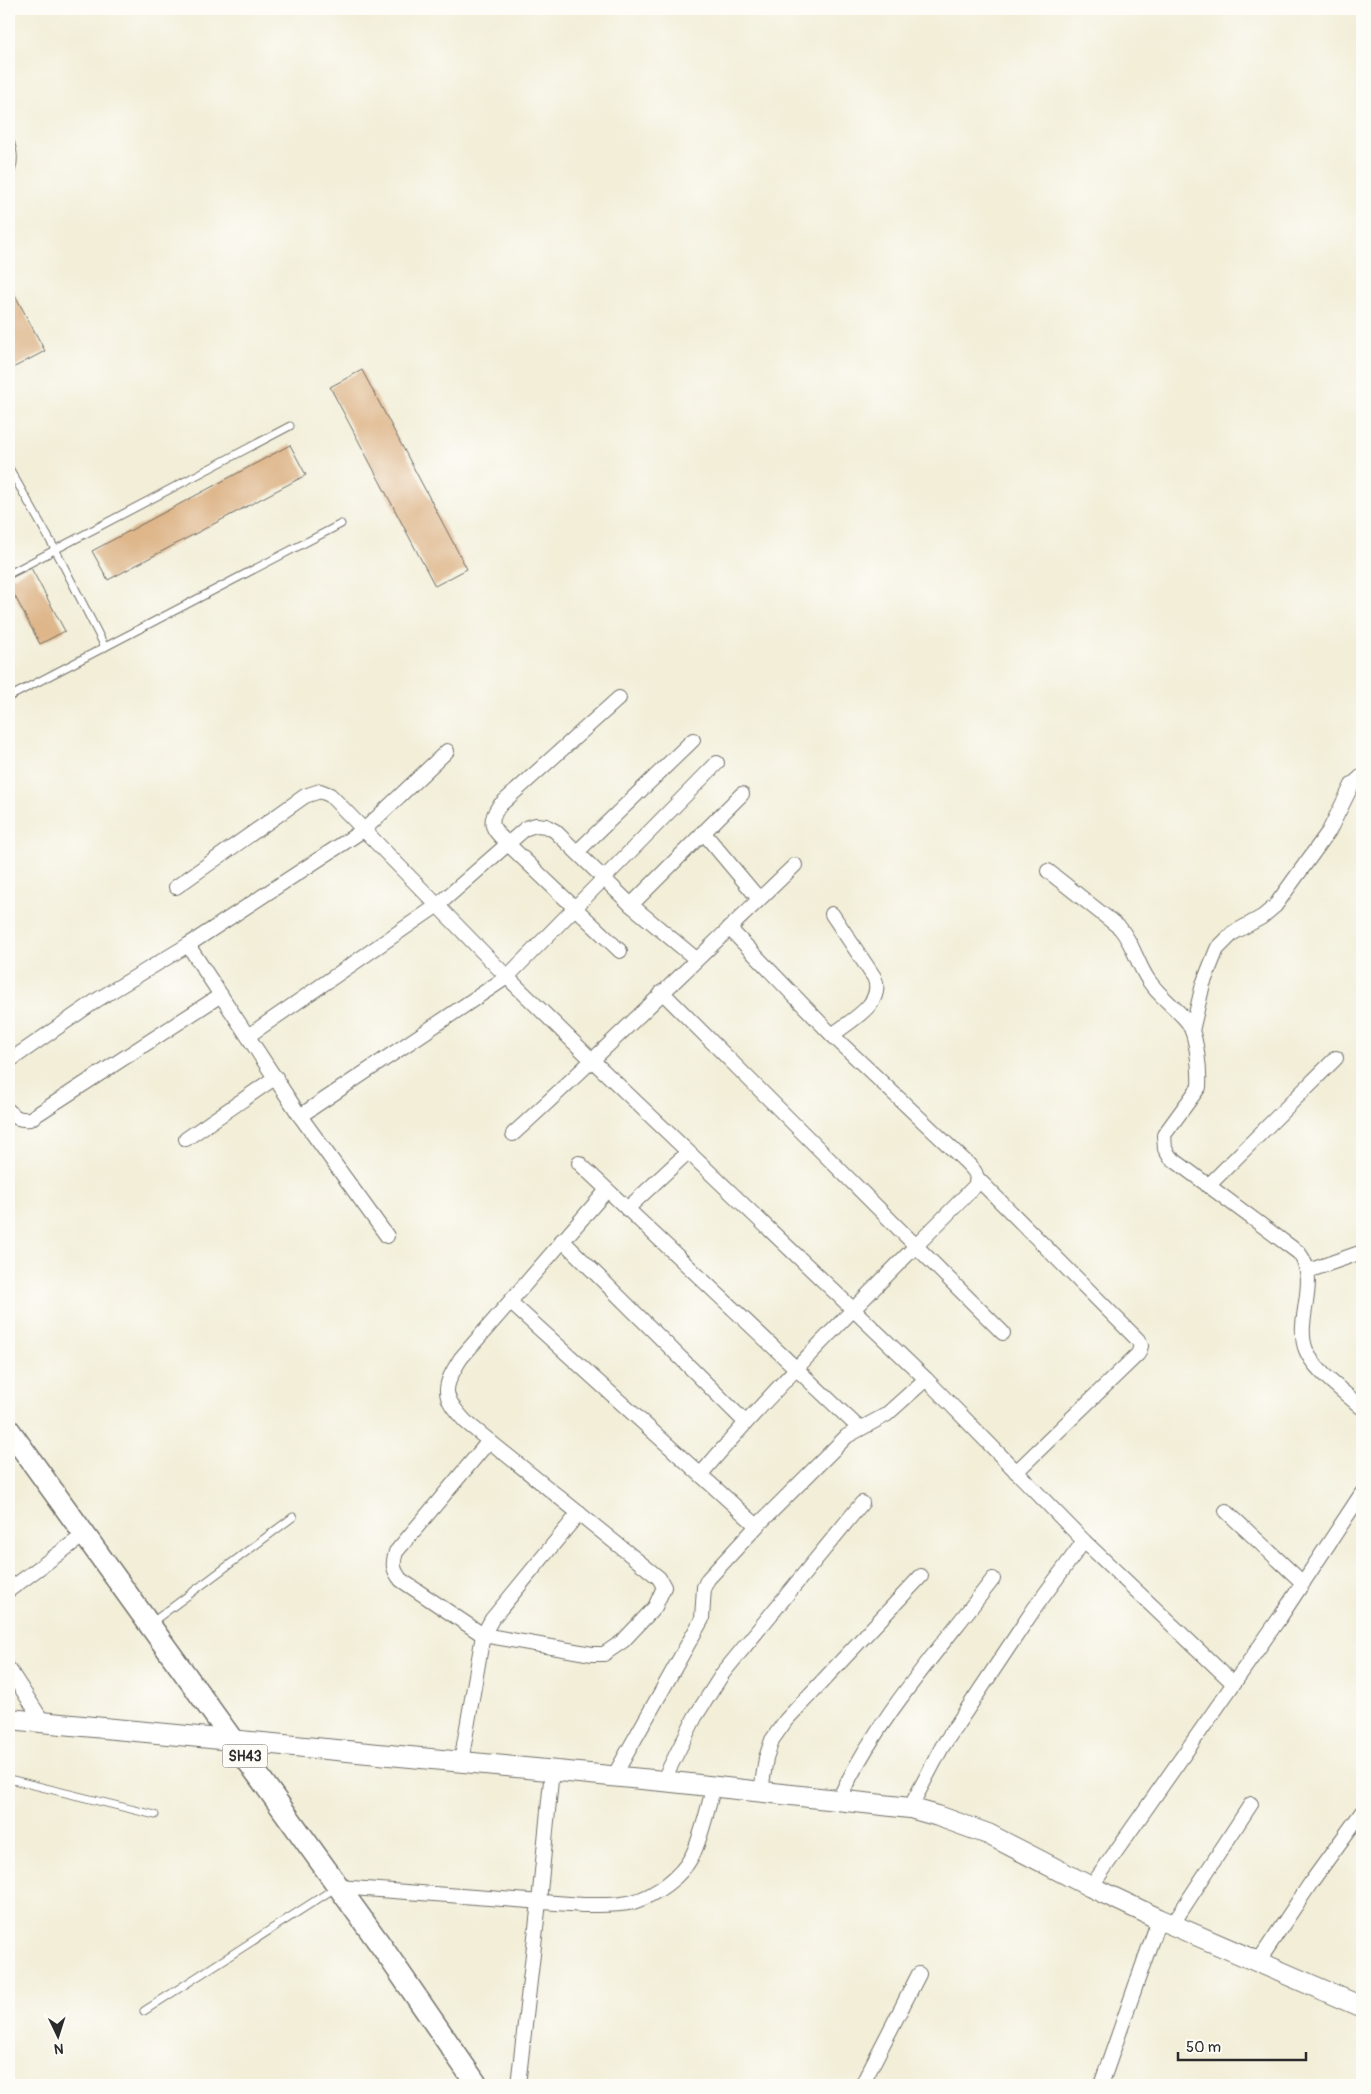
<svg xmlns="http://www.w3.org/2000/svg" width="1371" height="2094" viewBox="0 0 1371 2094" font-family="Pangolin,sans-serif">
<rect width="100%" height="100%" fill="#fdfcf7"/>
<filter id="ink" filterUnits="userSpaceOnUse"><feTurbulence type="fractalNoise" baseFrequency=".02" numOctaves="2"/><feDisplacementMap in="SourceGraphic" scale="10" xChannelSelector="R" yChannelSelector="G"/><feConvolveMatrix kernelMatrix="1 2 1 2 8 2 1 2 1" color-interpolation-filters="sRGB"/></filter>
<filter id="wash" filterUnits="userSpaceOnUse"><feTurbulence type="fractalNoise" baseFrequency=".0096" numOctaves="4" result="noise"/><feDisplacementMap in="SourceGraphic" scale="20" xChannelSelector="R" yChannelSelector="G"/><feGaussianBlur stdDeviation="1.12" result="paint"/><feColorMatrix in="noise" values="0 0 0 0 0 0 0 0 0 0 0 0 0 0 0 0 0 1.4 0 .05"/><feComposite in="paint" operator="in"/></filter>
<g filter="url(#wash)">
<rect width="100%" height="100%" fill="#f2eed8"/>
<g id="blocks">
<!-- building -->
<g fill="#deb68a">
<path d="M9 284 45 351 9 370Z"/>
<path d="M362 370 467 569 435 586 330 387Z"/>
<path d="M290 445 306 475 108 580 92 551Z"/>
<path d="M31 568 65 631 40 644 9 585V579Z"/>
</g>
</g>
</g>
<g filter="url(#ink)">
<use href="#blocks" fill-opacity="0" stroke="#716f68" stroke-width="1"/>
<g fill="none" stroke-linecap="round" stroke-linejoin="round">
<defs>
<g id="lane">
<path d="M9 139C14 151 15 164 9 175"/>
<path d="M9 468 55 549 105 647"/>
<path d="M9 574 290 426"/>
<path d="M9 697 341 524"/>
<path d="M151 1623 293 1517"/>
<path d="M9 1779 155 1815"/>
<path d="M144 2011 335 1888"/>
</g>
<g id="street">
<path d="M619 698 499 806C486 825 494 830 508 844L620 951"/>
<path d="M703 832 759 899"/>
<path d="M577 852 693 740"/>
<path d="M1048 871 1120 928C1134 945 1137 964 1149 981 1159 996 1175 1007 1186 1020 1197 1032 1200 1071 1199 1087L1164 1135 1165 1149 1170 1157 1299 1253C1321 1281 1294 1320 1306 1350 1314 1371 1346 1393 1362 1408"/>
<path d="M176 887 305 796 320 791 330 795 507 977 593 1061 926 1379 1084 1541 1233 1683"/>
<path d="M631 905 742 794"/>
<path d="M188 945 300 1116 387 1236"/>
<path d="M662 992 1003 1333"/>
<path d="M1192 1031 1203 984 1217 949 1233 933 1262 917 1275 906 1329 831 1352 785 1362 776"/>
<path d="M832 1035C850 1021 886 1003 874 977L832 914"/>
<path d="M248 1036 438 905 526 828 536 825 546 826 555 831 631 905 696 959"/>
<path d="M9 1061 97 1000 188 945 365 829 447 751"/>
<path d="M9 1111C15 1118 20 1120 30 1119L221 995"/>
<path d="M300 1116 507 977 717 763"/>
<path d="M513 1134C609 1047 701 955 795 865"/>
<path d="M186 1139 276 1077"/>
<path d="M579 1163 859 1428"/>
<path d="M978 1179 1138 1340 1141 1346 1138 1354 1016 1472"/>
<path d="M1208 1186 1336 1058"/>
<path d="M627 1209 687 1153"/>
<path d="M562 1240 745 1422"/>
<path d="M1308 1271 1362 1252"/>
<path d="M510 1302 757 1526"/>
<path d="M489 1441 396 1552C392 1564 393 1570 401 1580L483 1635 592 1654H604L623 1641 655 1607 664 1587 659 1578 466 1422C441 1396 442 1388 461 1358L607 1190"/>
<path d="M701 1474C787 1373 882 1281 975 1186 979 1175 975 1171 967 1163L832 1035 729 928"/>
<path d="M1226 1511 1303 1583"/>
<path d="M9 1590 84 1535"/>
<path d="M9 1669 43 1722"/>
<path d="M461 1762 483 1635 492 1619 579 1513"/>
<path d="M614 1776 702 1619 704 1587 708 1579 757 1526 847 1436 886 1415 926 1379"/>
<path d="M663 1781 695 1717 723 1673 862 1503"/>
<path d="M761 1791 766 1758 772 1740 786 1720 921 1576"/>
<path d="M839 1799C877 1718 939 1650 993 1579"/>
<path d="M910 1808 942 1747 1034 1609 1084 1541"/>
<path d="M338 1887 583 1905C599 1905 617 1906 633 1902 656 1895 681 1877 692 1856 702 1837 708 1806 714 1786"/>
<path d="M1091 1887 1281 1616 1362 1493"/>
<path d="M1172 1925 1251 1804"/>
<path d="M1258 1962 1312 1881 1362 1812"/>
<path d="M518 2085 539 1902 552 1770"/>
<path d="M862 2085 919 1974"/>
<path d="M1101 2085 1159 1919"/>
</g>
<path id="secondary" d="M9 1719 663 1781 910 1808 938 1816 988 1834 1091 1887 1159 1919 1362 2007"/>
<path id="primary" d="M9 1430 382 1947 477 2085"/>
</defs>
<!-- lane casing -->
<use href="#lane" stroke="#716f68" stroke-width="9"/>
<!-- street casing -->
<use href="#street" stroke="#716f68" stroke-width="16"/>
<!-- secondary casing -->
<use href="#secondary" stroke="#716f68" stroke-width="22"/>
<!-- primary casing -->
<use href="#primary" stroke="#716f68" stroke-width="24"/>
<!-- lane -->
<use href="#lane" stroke="#fff" stroke-width="7"/>
<!-- street -->
<use href="#street" stroke="#fff" stroke-width="14"/>
<!-- secondary -->
<use href="#secondary" stroke="#fff" stroke-width="20"/>
<!-- primary -->
<use href="#primary" stroke="#fff" stroke-width="21"/>
</g>
</g>
<g text-anchor="middle" stroke-width="4" stroke-linejoin="round" paint-order="stroke">
<!-- shield labels -->
<rect fill="#fdfcf7" stroke="#6a6a68" stroke-width="1" x="222.5" y="1744.5" width="45" height="23" rx="4"/>
<g font-size="14" font-weight="bold" fill="#2b2b2b">
<text x="245" y="1761">SH43</text>
</g>
</g>
<!-- margin -->
<rect width="1371" height="2094" fill="none" stroke="#fdfcf7" stroke-width="30"/>
<!-- north arrow -->
<g transform="translate(58 2036) rotate(176)" stroke="#fdfcf7" stroke-width="4" paint-order="stroke">
<path d="M0-4L9 19L0 12L-9 19Z" fill="#2b2b2b"/>
<text y="-8" font-size="14" font-weight="bold" text-anchor="middle" fill="#2b2b2b">N</text>
</g>
<!-- scale -->
<path d="M1178 2052v8h128v-8" fill="none" stroke="#2b2b2b" stroke-width="2.5"/>
<text x="1186" y="2052" font-size="15" fill="#2b2b2b" stroke="#fdfcf7" stroke-width="4" paint-order="stroke">50 m</text>
</svg>
